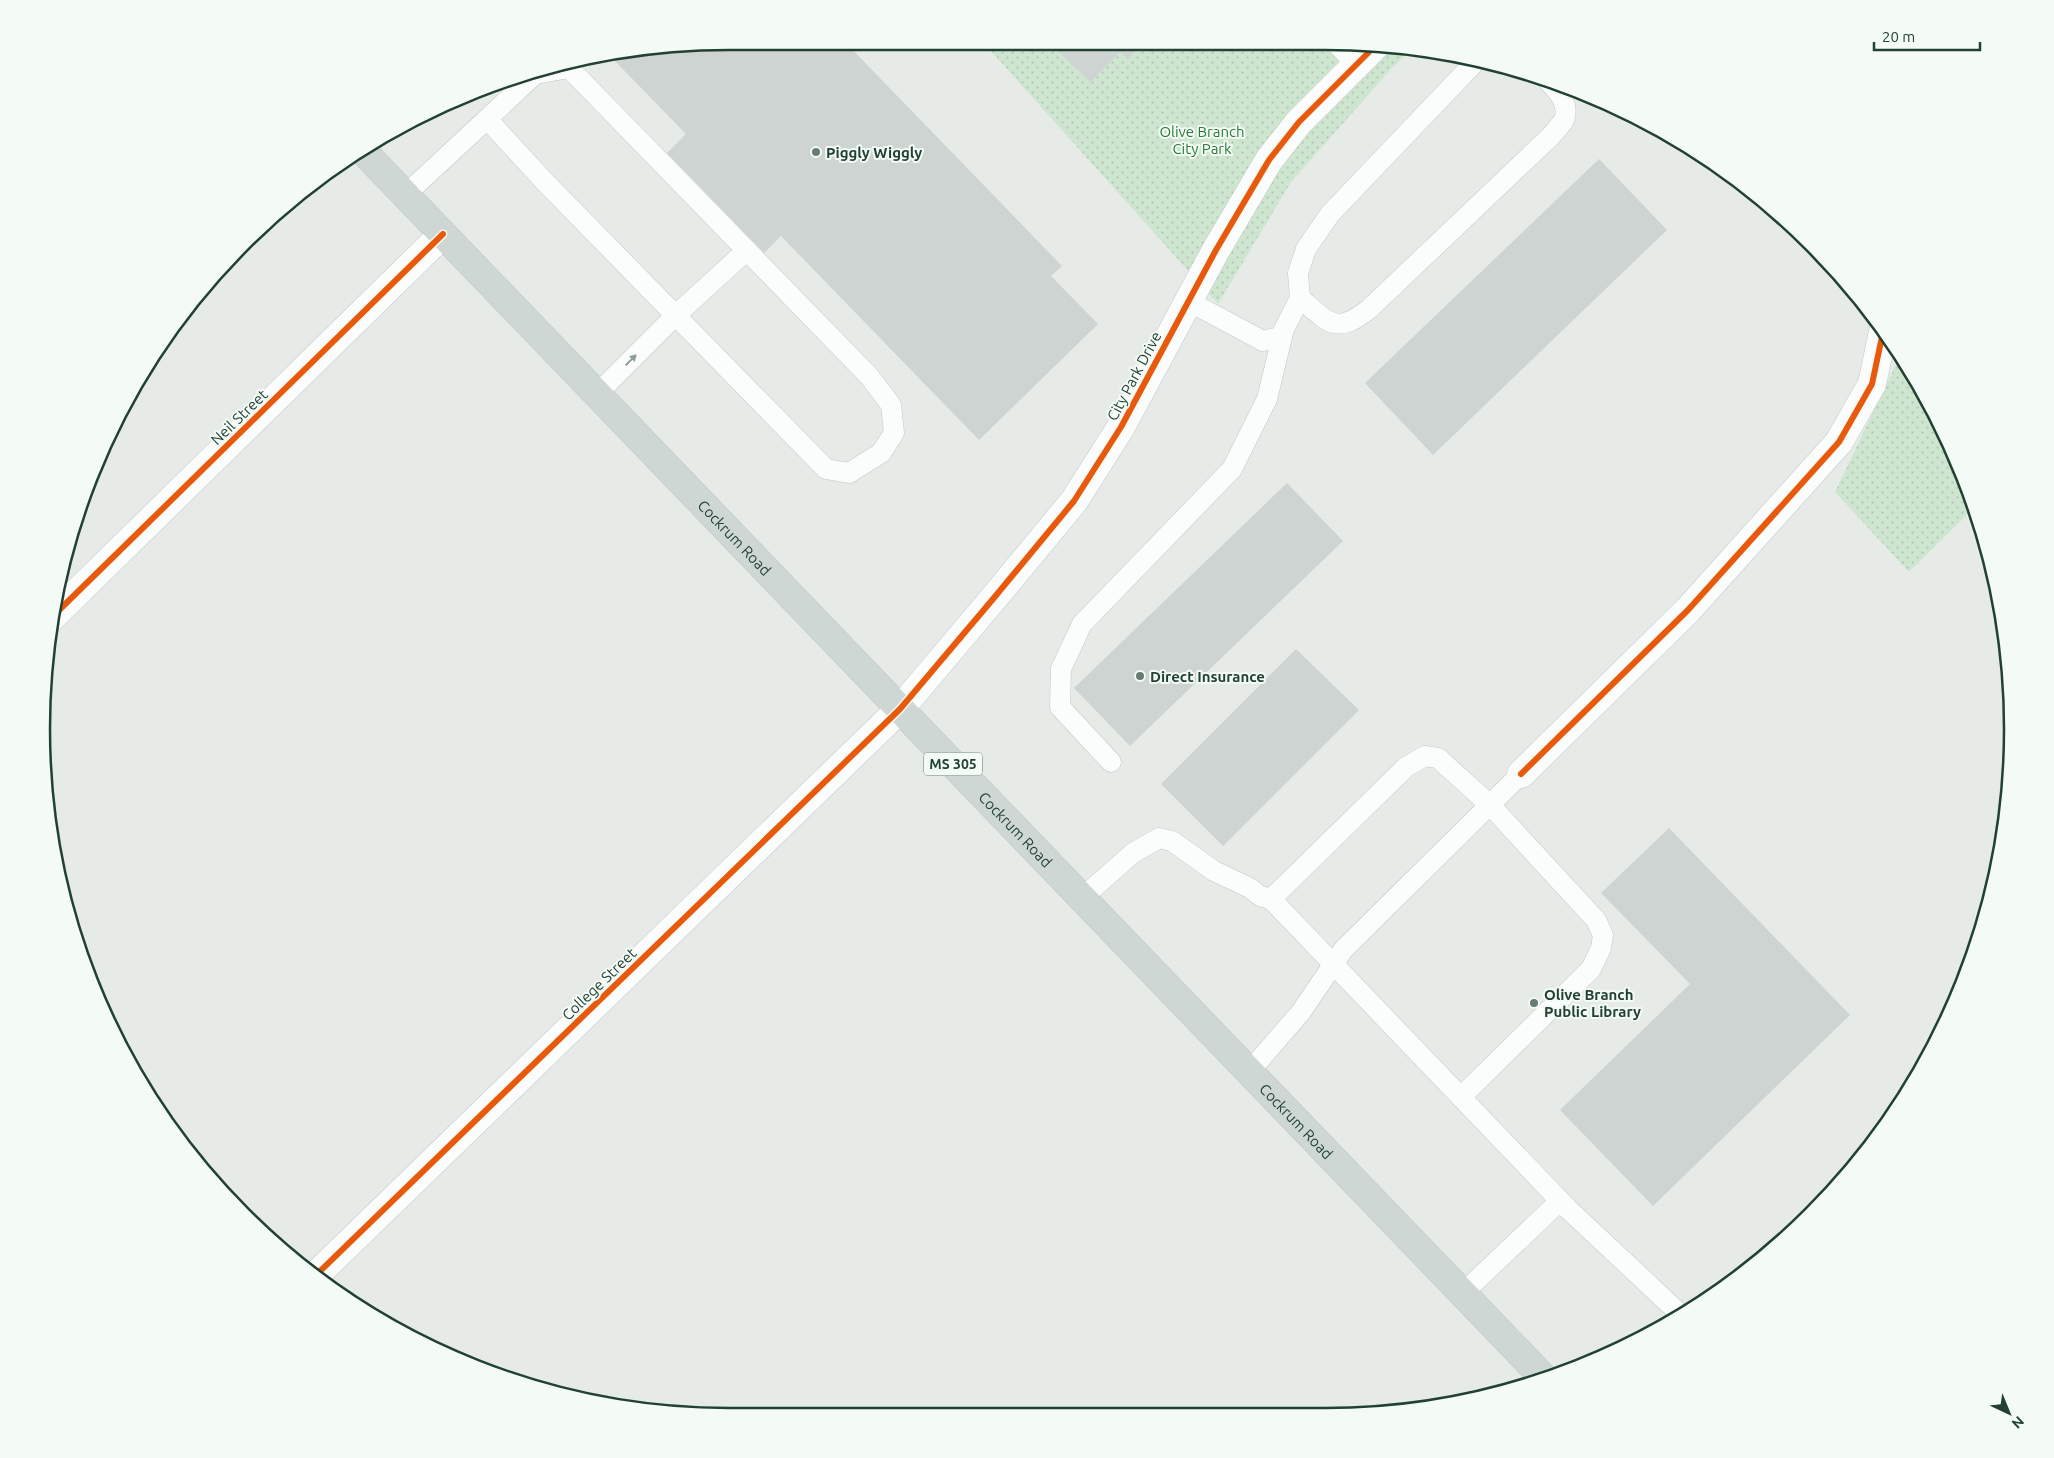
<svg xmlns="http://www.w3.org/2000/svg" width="2054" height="1458" viewBox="0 0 2054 1458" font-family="Ubuntu,sans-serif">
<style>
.park{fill:url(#park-dots)}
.building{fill:#ced4d1}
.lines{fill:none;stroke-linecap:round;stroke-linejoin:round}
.lane-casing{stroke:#c3c8c5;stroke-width:21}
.street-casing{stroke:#c3c8c5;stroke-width:29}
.primary-casing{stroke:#bdc7c2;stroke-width:29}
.lane{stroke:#fbfcfc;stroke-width:20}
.street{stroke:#fbfcfc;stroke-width:28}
.primary{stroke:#ced7d3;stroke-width:28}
.cycleway-casing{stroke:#f4faf6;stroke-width:9}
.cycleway{stroke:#e8590c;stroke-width:6}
.oneway{fill:#8e9e97}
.poi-dot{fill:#667c72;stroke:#f4faf6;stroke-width:2}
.labels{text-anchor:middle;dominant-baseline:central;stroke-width:4;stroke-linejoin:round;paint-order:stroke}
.shield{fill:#f4faf6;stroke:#60786d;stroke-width:1}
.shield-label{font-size:14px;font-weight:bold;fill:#214132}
.park-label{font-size:15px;fill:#287c37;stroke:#f4faf6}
.poi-label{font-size:15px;font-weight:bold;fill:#214132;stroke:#f4faf6;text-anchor:start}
.street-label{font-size:15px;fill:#214132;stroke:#f4faf6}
.rim{fill:none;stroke:#214132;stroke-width:2.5}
</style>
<defs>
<pattern id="park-dots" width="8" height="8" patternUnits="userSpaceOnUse" patternTransform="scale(1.25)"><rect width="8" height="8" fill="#cee6d0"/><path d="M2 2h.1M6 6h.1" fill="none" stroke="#b1c6b3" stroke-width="1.8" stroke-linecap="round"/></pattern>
</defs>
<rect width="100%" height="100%" fill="#e6ebe8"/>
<g class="park">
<path d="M 982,41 L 1325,41 L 1411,50 L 1392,68 L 1291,182 L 1218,304 Z"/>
<path d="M 1900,356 L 1921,385 L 1976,506 L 1909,572 L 1835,492 Z"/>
</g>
<g class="building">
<path d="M 729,41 L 844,41 L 1062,266 L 1051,276 L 1098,324 L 979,440 L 781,236 L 764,253 L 667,153 L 686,134 L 611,57 Z"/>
<path d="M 1054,41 L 1145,41 L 1128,59 L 1120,52 L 1090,82 L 1051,44 Z"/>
<path d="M 1599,159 L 1667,230 L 1433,455 L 1365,383 Z"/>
<path d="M 1287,483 L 1343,541 L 1130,746 L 1074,688 Z"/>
<path d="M 1296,649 L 1359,710 L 1223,846 L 1161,784 Z"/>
<path d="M 1669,828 L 1850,1015 L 1653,1206 L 1560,1110 L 1690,984 L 1601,893 Z"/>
</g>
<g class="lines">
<g class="lane-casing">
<g id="lane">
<path d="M 1335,42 L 1357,65"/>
<path d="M 569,68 L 869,376 L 891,405 L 894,433 L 881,453 L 849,473 L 826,469 L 544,181 L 487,119 L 535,74 Z"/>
<path d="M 405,195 L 487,119"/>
<path d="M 1300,298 C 1328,322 1335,336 1369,309 L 1551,136 C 1555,131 1561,125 1564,120 C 1570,104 1558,91 1548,81"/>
<path d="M 1188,301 L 1263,341 L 1280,337 L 1300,298 L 1298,273 L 1306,249 L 1330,214 L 1477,60"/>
<path d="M 597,394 L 676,315 L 747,250"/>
<path d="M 1111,762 L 1060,707 L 1061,669 L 1082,624 L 1232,469 L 1267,399 L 1283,333"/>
<path d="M 1082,898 L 1133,853 L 1159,838 L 1172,841 L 1214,871 L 1250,888 L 1260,896 L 1271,899 L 1406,767 L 1425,756 L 1438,758 L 1490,805 L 1596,920 L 1603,935 L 1601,948 L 1591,969 L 1461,1097"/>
<path d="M 1271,899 L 1568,1209 L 1679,1313"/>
<path d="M 1249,1072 L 1301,1012 L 1343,950 L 1521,774"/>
<path d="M 1463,1293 L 1560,1201"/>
</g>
</g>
<g class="street-casing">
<g id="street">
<path d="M 52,617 L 443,234"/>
<path d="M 1521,774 L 1688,610 L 1839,442 L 1872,384 L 1883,332"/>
<path d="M 314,1277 L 900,709 L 993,599 L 1074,501 L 1121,427 L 1216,250 L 1269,160 L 1299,122 L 1375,46"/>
</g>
</g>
<g class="primary-casing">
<g id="primary">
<path id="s1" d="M 361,149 L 1544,1378"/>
</g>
</g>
<use href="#lane" class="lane"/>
<use href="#street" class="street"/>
<use href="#primary" class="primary"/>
<g class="cycleway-casing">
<g id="cycleway">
<path d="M 52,617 L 443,234"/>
<path d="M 1521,774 L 1688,610 L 1839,442 L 1872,384 L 1883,332"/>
<path d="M 314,1277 L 900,709 L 993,599 L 1074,501 L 1121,427 L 1216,250 L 1269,160 L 1299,122 L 1375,46"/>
</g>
</g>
<use href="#cycleway" class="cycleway"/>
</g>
<defs><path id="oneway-solid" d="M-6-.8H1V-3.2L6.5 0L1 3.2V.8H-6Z" transform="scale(1.25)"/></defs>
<use class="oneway" href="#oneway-solid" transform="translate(631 360) rotate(-45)"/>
<g class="poi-dot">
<circle cx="816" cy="152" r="5"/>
<circle cx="1140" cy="676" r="5"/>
<circle cx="1534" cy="1003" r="5"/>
</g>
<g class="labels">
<rect class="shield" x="924" y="752.5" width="58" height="23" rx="4"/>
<g class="shield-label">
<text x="953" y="764">MS 305</text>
</g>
<g class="park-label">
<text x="1202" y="131">Olive Branch<tspan x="1202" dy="17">City Park</tspan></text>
</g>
<g class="poi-label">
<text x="826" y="152">Piggly Wiggly</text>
<text x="1150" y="676">Direct Insurance</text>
<text x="1544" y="994">Olive Branch<tspan x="1544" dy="17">Public Library</tspan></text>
</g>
<g class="street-label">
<text transform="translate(1134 376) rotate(-62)">City Park Drive</text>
<text transform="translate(239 417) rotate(-44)">Neil Street</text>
<text stroke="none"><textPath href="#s1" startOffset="539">Cockrum Road</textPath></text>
<text stroke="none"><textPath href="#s1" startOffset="944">Cockrum Road</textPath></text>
<text transform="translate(599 984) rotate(-44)">College Street</text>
<text stroke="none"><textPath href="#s1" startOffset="1349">Cockrum Road</textPath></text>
</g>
</g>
<path d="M0 0H2054V1458H0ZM729 50H1325A679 679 0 0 1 2004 729V729A679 679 0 0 1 1325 1408H729A679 679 0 0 1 50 729V729A679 679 0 0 1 729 50Z" fill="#f4faf6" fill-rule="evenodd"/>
<path class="rim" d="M729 50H1325A679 679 0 0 1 2004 729V729A679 679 0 0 1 1325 1408H729A679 679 0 0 1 50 729V729A679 679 0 0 1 729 50Z"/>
<g transform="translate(2009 1413) rotate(136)" stroke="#f4faf6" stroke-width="4" paint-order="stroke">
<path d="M0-4L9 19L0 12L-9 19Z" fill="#214132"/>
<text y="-8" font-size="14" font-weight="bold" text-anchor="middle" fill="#214132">N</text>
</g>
<path d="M1874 42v8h106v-8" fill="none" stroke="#214132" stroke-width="2.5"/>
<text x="1882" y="42" font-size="15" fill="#214132" stroke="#f4faf6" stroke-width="4" paint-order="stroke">20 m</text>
</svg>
